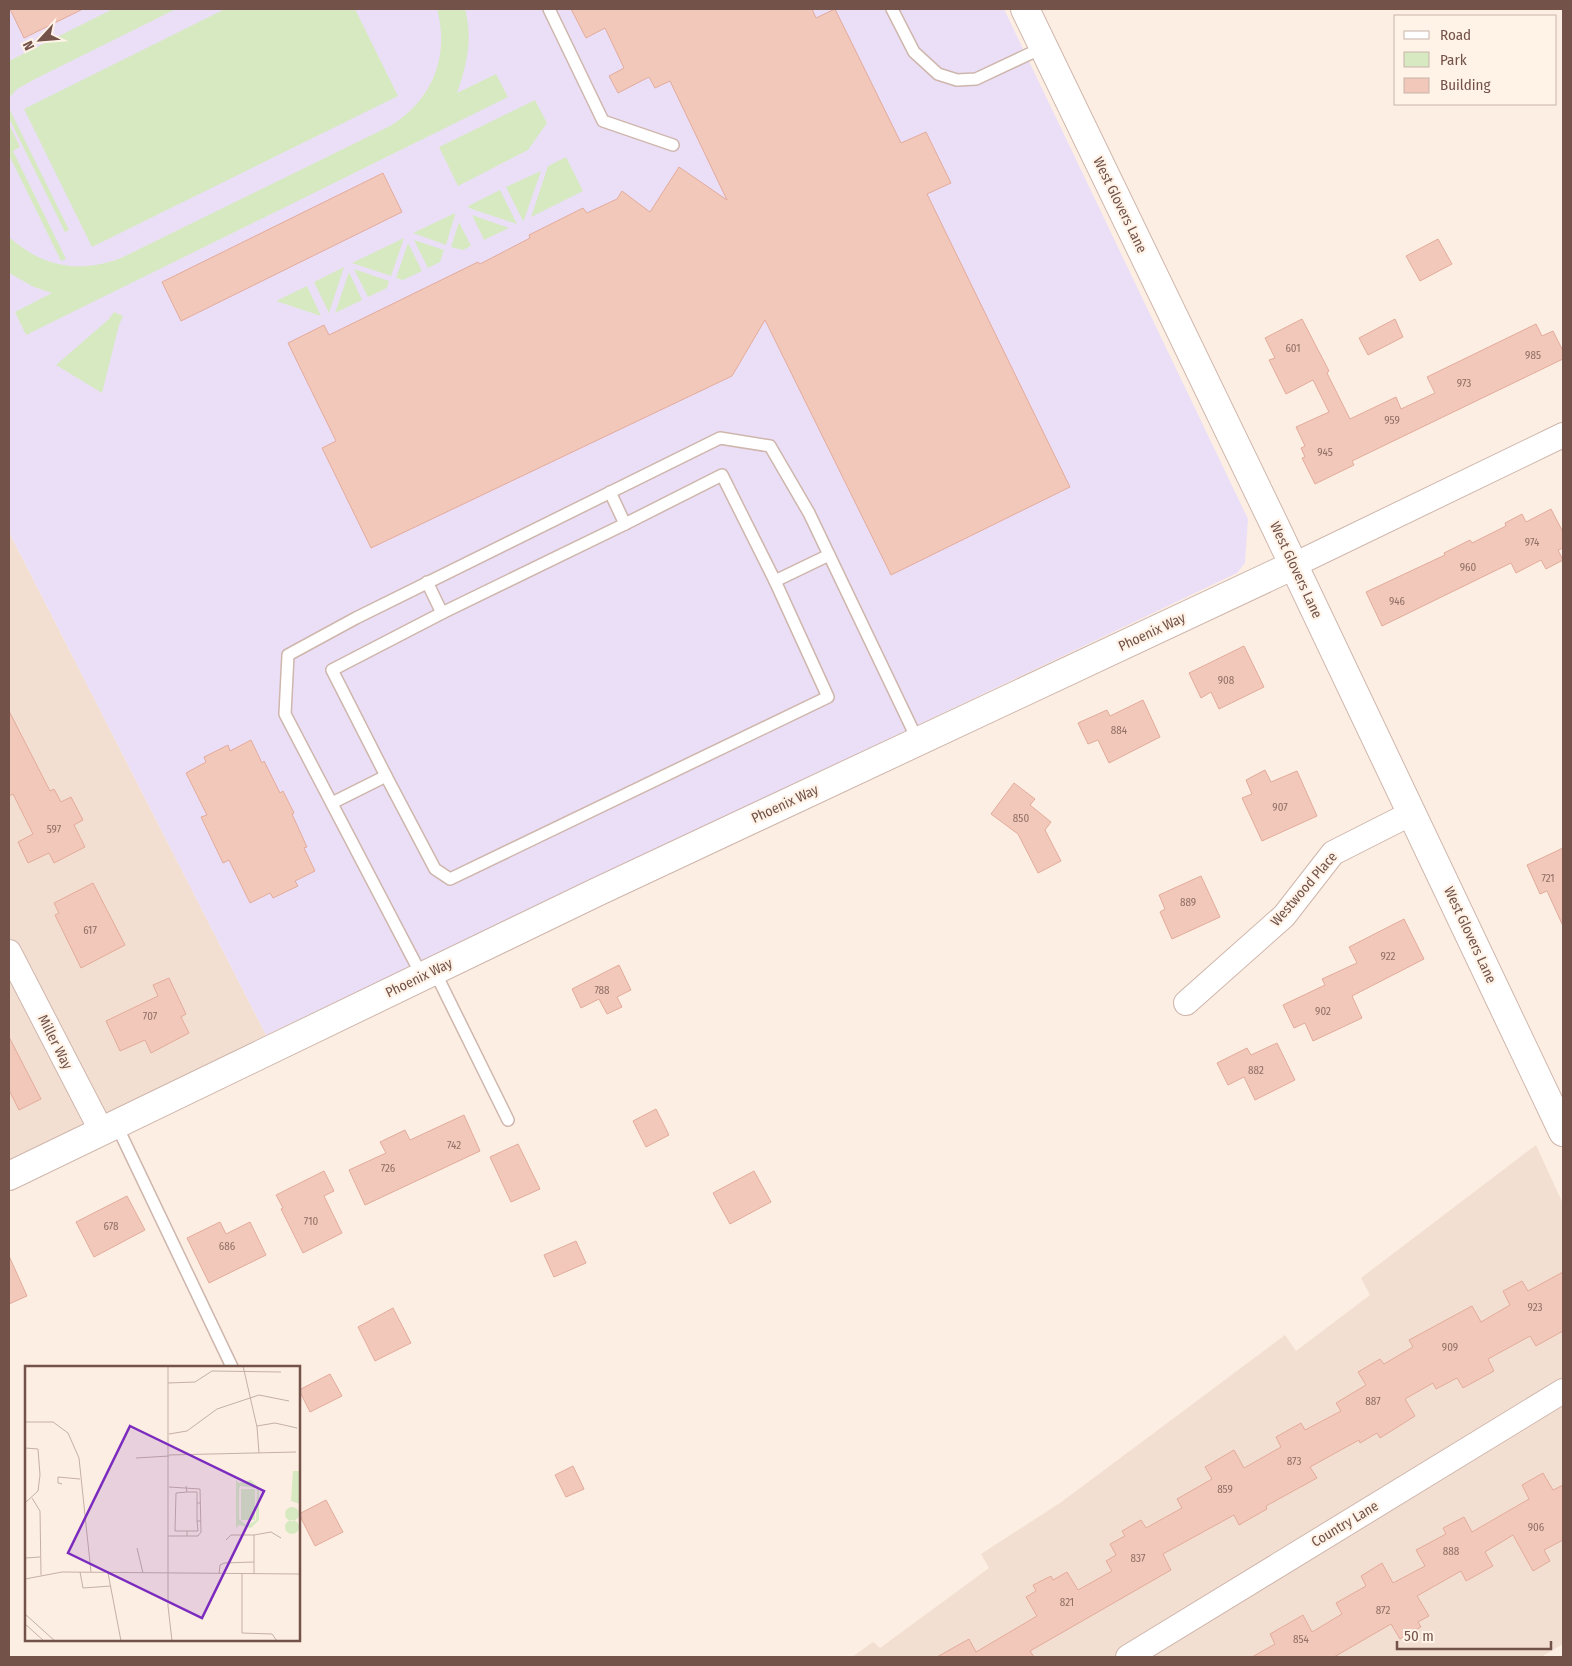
<svg xmlns="http://www.w3.org/2000/svg" width="1572" height="1666" viewBox="0 0 1572 1666" font-family="'Fira Sans Condensed',sans-serif">
<style>
.residential{fill:#f3dfd1}
.education{fill:#ebdff8}
.green{fill:#d7e9c1}
.building{fill:#f1c8ba;stroke:#e3ab9b}
.lines{fill:none;stroke-linecap:round;stroke-linejoin:round}
.service-casing{stroke:#cfb6ac;stroke-width:14}
.minor-casing{stroke:#cfb6ac;stroke-width:26}
.tertiary-casing{stroke:#cfb6ac;stroke-width:30}
.service{stroke:#fff;stroke-width:11}
.minor{stroke:#fff;stroke-width:24}
.tertiary{stroke:#fff;stroke-width:28}
.labels{text-anchor:middle;dominant-baseline:central;stroke-width:4.5;stroke-linejoin:round;paint-order:stroke}
.number-label{font-size:11px;fill:#927065}
.street-label{font-size:14px;fill:#735249;stroke:#fff3e8}
.inset-road{fill:none;stroke:#c5b0a5;stroke-width:1}
.view{fill:#7b2cbf;fill-opacity:0.15;stroke:#7b2cbf;stroke-width:2.5}
.inset-edge{fill:none;stroke:#735249;stroke-width:2.5}
</style>
<rect width="100%" height="100%" fill="#fceee2"/>
<g class="residential">
<path d="M 9,532 L 266,1035 L 9,1162 Z"/>
<path d="M 1536,1145 L 1563,1204 L 1563,1644 L 1541,1657 L 852,1657 L 873,1642 L 880,1648 L 989,1568 L 981,1554 L 1060,1503 L 1285,1335 L 1296,1351 L 1370,1295 L 1361,1278 Z"/>
</g>
<path class="education" d="M 9,9 L 1004,9 L 1248,519 L 1245,563 L 1237,573 L 266,1035 L 9,532 Z"/>
<g class="green">
<path d="M 113,9 L 176,9 L 37,78 L 17,89 L 9,98 L 9,61 Z"/>
<path d="M 225,9 L 355,9 L 398,96 L 92,247 L 24,109 Z"/>
<path d="M 437,9 L 465,9 C 473,38 467,65 457,93 L 496,74 L 508,97 L 26,335 L 15,312 L 52,293 L 34,287 L 9,273 L 9,237 C 43,267 78,274 121,258 L 390,126 C 432,100 450,57 437,9 Z"/>
<path d="M 535,100 L 547,123 L 528,150 L 458,186 L 439,147 Z"/>
<path d="M 10,110 L 69,230 L 65,232 L 9,118 Z"/>
<path d="M 10,126 L 20,147 L 13,151 L 66,259 L 61,261 L 9,155 L 9,127 Z"/>
<path d="M 566,157 L 583,191 L 531,217 L 548,166 Z"/>
<path d="M 541,171 L 524,220 L 523,221 L 506,187 Z"/>
<path d="M 500,190 L 517,224 L 469,208 L 468,206 Z"/>
<path d="M 455,213 L 455,215 L 446,245 L 413,233 Z"/>
<path d="M 472,215 L 509,228 L 484,240 Z"/>
<path d="M 459,222 L 471,246 L 463,250 L 451,247 Z"/>
<path d="M 404,238 L 391,276 L 352,263 Z"/>
<path d="M 414,240 L 444,250 L 440,262 L 428,268 Z"/>
<path d="M 408,243 L 422,271 L 403,280 L 396,278 Z"/>
<path d="M 344,267 L 329,313 L 314,282 Z"/>
<path d="M 354,269 L 389,281 L 387,288 L 368,297 Z"/>
<path d="M 349,272 L 362,300 L 335,313 Z"/>
<path d="M 307,286 L 321,316 L 276,301 Z"/>
<path d="M 114,312 L 123,316 L 119,325 L 102,393 L 56,365 L 109,319 Z"/>
</g>
<g class="building">
<path d="M 10,9 L 83,9 L 24,38 Z"/>
<path d="M 571,9 L 812,9 L 816,18 L 835,9 L 901,143 L 926,132 L 951,183 L 927,194 L 1070,487 L 891,575 L 765,320 L 732,376 L 371,548 L 322,448 L 336,441 L 288,343 L 324,325 L 329,335 L 478,262 L 480,264 L 530,238 L 529,235 L 583,208 L 587,213 L 617,199 L 622,191 L 650,212 L 679,167 L 727,200 L 670,81 L 655,88 L 649,77 L 618,93 L 609,76 L 624,68 L 605,28 L 586,38 Z"/>
<path d="M 383,173 L 402,212 L 181,321 L 162,282 Z"/>
<path d="M 1438,239 L 1452,264 L 1420,281 L 1406,256 Z"/>
<path d="M 1302,319 L 1329,371 L 1327,373 L 1350,419 L 1396,397 L 1401,409 L 1435,393 L 1427,377 L 1536,324 L 1542,336 L 1553,331 L 1563,351 L 1563,359 L 1352,461 L 1354,465 L 1315,484 L 1302,458 L 1305,457 L 1301,448 L 1305,446 L 1296,427 L 1329,412 L 1313,380 L 1286,394 L 1269,360 L 1275,358 L 1265,338 Z"/>
<path d="M 1395,319 L 1403,337 L 1368,355 L 1359,338 Z"/>
<path d="M 1551,509 L 1563,532 L 1563,548 L 1558,550 L 1563,560 L 1546,569 L 1541,560 L 1516,573 L 1511,563 L 1382,626 L 1366,592 L 1445,555 L 1444,553 L 1470,540 L 1472,543 L 1506,526 L 1505,523 L 1522,514 L 1526,522 Z"/>
<path d="M 1244,646 L 1264,687 L 1219,709 L 1211,692 L 1201,698 L 1189,673 Z"/>
<path d="M 1143,700 L 1160,737 L 1109,763 L 1098,740 L 1088,744 L 1078,723 L 1107,710 L 1110,716 Z"/>
<path d="M 9,711 L 50,791 L 54,789 L 61,802 L 71,797 L 83,820 L 74,825 L 85,847 L 54,863 L 49,853 L 28,863 L 18,842 L 33,834 L 13,794 L 9,796 Z"/>
<path d="M 251,740 L 262,763 L 264,761 L 280,793 L 283,791 L 294,813 L 292,814 L 307,847 L 304,848 L 315,871 L 295,881 L 298,886 L 273,898 L 270,893 L 250,903 L 229,860 L 223,863 L 201,817 L 207,815 L 186,773 L 206,762 L 204,757 L 228,745 L 230,751 Z"/>
<path d="M 1265,770 L 1271,782 L 1297,771 L 1317,816 L 1262,841 L 1242,798 L 1252,794 L 1246,780 Z"/>
<path d="M 1014,783 L 1035,799 L 1030,805 L 1051,822 L 1045,830 L 1061,861 L 1038,873 L 1018,834 L 991,814 Z"/>
<path d="M 1563,848 L 1563,926 L 1547,891 L 1540,894 L 1527,865 Z"/>
<path d="M 1201,876 L 1220,917 L 1172,939 L 1160,912 L 1165,909 L 1159,895 Z"/>
<path d="M 93,883 L 125,945 L 81,968 L 55,915 L 59,913 L 54,903 Z"/>
<path d="M 1404,919 L 1424,959 L 1352,996 L 1362,1018 L 1313,1041 L 1305,1023 L 1294,1028 L 1283,1005 L 1325,985 L 1322,979 L 1357,963 L 1349,947 Z"/>
<path d="M 619,965 L 631,990 L 617,997 L 622,1007 L 607,1014 L 599,999 L 581,1008 L 572,989 Z"/>
<path d="M 169,978 L 186,1014 L 181,1017 L 189,1033 L 151,1053 L 145,1040 L 120,1051 L 106,1021 L 158,996 L 153,985 Z"/>
<path d="M 9,1037 L 41,1099 L 19,1110 L 9,1090 Z"/>
<path d="M 1277,1043 L 1295,1080 L 1255,1100 L 1244,1077 L 1228,1085 L 1217,1063 L 1247,1048 L 1251,1055 Z"/>
<path d="M 656,1109 L 669,1135 L 646,1147 L 633,1121 Z"/>
<path d="M 464,1115 L 480,1151 L 365,1205 L 349,1170 L 386,1153 L 380,1142 L 405,1130 L 410,1140 Z"/>
<path d="M 518,1144 L 540,1189 L 511,1202 L 490,1157 Z"/>
<path d="M 324,1171 L 334,1191 L 324,1196 L 342,1233 L 303,1253 L 281,1209 L 283,1208 L 276,1195 Z"/>
<path d="M 754,1171 L 771,1202 L 730,1224 L 713,1193 Z"/>
<path d="M 127,1196 L 145,1230 L 94,1257 L 76,1222 Z"/>
<path d="M 220,1222 L 226,1234 L 250,1222 L 266,1255 L 209,1283 L 187,1238 Z"/>
<path d="M 576,1241 L 586,1263 L 554,1277 L 544,1255 Z"/>
<path d="M 9,1256 L 27,1296 L 9,1304 Z"/>
<path d="M 1563,1272 L 1563,1331 L 1536,1346 L 1530,1336 L 1488,1359 L 1494,1371 L 1463,1388 L 1457,1378 L 1436,1389 L 1433,1383 L 1405,1399 L 1415,1416 L 1380,1438 L 1377,1433 L 1360,1443 L 1359,1440 L 1310,1467 L 1317,1478 L 1266,1506 L 1267,1509 L 1239,1525 L 1234,1515 L 1163,1554 L 1171,1570 L 1030,1651 L 1034,1657 L 937,1657 L 969,1639 L 976,1652 L 1037,1616 L 1026,1597 L 1036,1591 L 1033,1585 L 1051,1576 L 1053,1580 L 1067,1572 L 1078,1590 L 1112,1571 L 1106,1561 L 1116,1555 L 1110,1544 L 1125,1536 L 1122,1531 L 1141,1520 L 1146,1528 L 1182,1508 L 1177,1499 L 1212,1479 L 1205,1467 L 1234,1450 L 1244,1468 L 1281,1447 L 1276,1437 L 1301,1423 L 1305,1430 L 1341,1411 L 1336,1403 L 1366,1385 L 1358,1372 L 1380,1359 L 1384,1364 L 1413,1347 L 1409,1340 L 1472,1306 L 1481,1322 L 1510,1305 L 1503,1291 L 1522,1281 L 1528,1291 Z"/>
<path d="M 393,1308 L 411,1343 L 375,1361 L 358,1327 Z"/>
<path d="M 330,1374 L 342,1396 L 310,1412 L 299,1390 Z"/>
<path d="M 573,1466 L 584,1489 L 566,1497 L 555,1475 Z"/>
<path d="M 1543,1473 L 1553,1490 L 1563,1485 L 1563,1540 L 1544,1550 L 1550,1561 L 1533,1571 L 1513,1535 L 1485,1552 L 1493,1566 L 1466,1581 L 1461,1571 L 1417,1596 L 1429,1616 L 1418,1622 L 1421,1627 L 1400,1639 L 1391,1624 L 1334,1657 L 1252,1657 L 1275,1644 L 1270,1634 L 1303,1615 L 1312,1632 L 1342,1614 L 1336,1603 L 1366,1586 L 1361,1576 L 1382,1563 L 1393,1583 L 1425,1566 L 1416,1550 L 1446,1534 L 1443,1528 L 1464,1517 L 1472,1532 L 1529,1499 L 1522,1485 Z"/>
<path d="M 326,1500 L 343,1532 L 315,1546 L 299,1514 Z"/>
</g>
<g class="lines">
<g class="service-casing">
<g id="service">
<path d="M 549,9 L 603,121 L 673,145"/>
<path d="M 892,9 L 914,52 L 938,74 L 957,80 L 976,79 L 1044,47"/>
<path d="M 625,524 L 722,475 L 775,581"/>
<path d="M 427,582 L 442,613 L 625,524 L 610,492"/>
<path d="M 386,776 L 332,670 L 442,613"/>
<path d="M 332,803 L 386,776 L 435,869 L 450,879 L 828,697 L 775,581 L 829,555"/>
<path d="M 434,970 L 508,1120"/>
<path d="M 422,976 L 285,714 L 288,655 L 356,618 L 720,438 L 770,446 L 809,513 L 918,741"/>
<path d="M 116,1124 L 232,1367"/>
</g>
</g>
<g class="minor-casing">
<g id="minor">
<path d="M 1294,565 L 1563,435"/>
<path d="M 9,952 L 102,1132"/>
<path d="M 1186,1003 L 1284,916 L 1333,853 L 1412,813"/>
<path d="M 1128,1657 L 1563,1391"/>
</g>
</g>
<g class="tertiary-casing">
<g id="tertiary">
<path d="M 1025,9 L 1276,528 L 1563,1132"/>
<path d="M 9,1176 L 597,892 L 1294,565"/>
</g>
</g>
<use href="#service" class="service"/>
<use href="#minor" class="minor"/>
<use href="#tertiary" class="tertiary"/>
</g>
<g class="labels">
<g class="number-label">
<text x="1293" y="348">601</text>
<text x="1533" y="355">985</text>
<text x="1464" y="383">973</text>
<text x="1392" y="420">959</text>
<text x="1325" y="452">945</text>
<text x="1532" y="542">974</text>
<text x="1468" y="567">960</text>
<text x="1397" y="601">946</text>
<text x="1226" y="680">908</text>
<text x="1119" y="730">884</text>
<text x="1280" y="807">907</text>
<text x="1021" y="818">850</text>
<text x="54" y="829">597</text>
<text x="1548" y="878">721</text>
<text x="1188" y="902">889</text>
<text x="90" y="930">617</text>
<text x="1388" y="956">922</text>
<text x="602" y="990">788</text>
<text x="1323" y="1011">902</text>
<text x="150" y="1016">707</text>
<text x="1256" y="1070">882</text>
<text x="454" y="1145">742</text>
<text x="388" y="1168">726</text>
<text x="311" y="1221">710</text>
<text x="111" y="1226">678</text>
<text x="227" y="1246">686</text>
<text x="1535" y="1307">923</text>
<text x="1450" y="1347">909</text>
<text x="1373" y="1401">887</text>
<text x="1294" y="1461">873</text>
<text x="1225" y="1489">859</text>
<text x="1536" y="1527">906</text>
<text x="1451" y="1551">888</text>
<text x="1138" y="1558">837</text>
<text x="1067" y="1602">821</text>
<text x="1383" y="1610">872</text>
<text x="1301" y="1639">854</text>
</g>
<g class="street-label">
<text transform="translate(1120 205) rotate(64)">West Glovers Lane</text>
<text transform="translate(1296 570) rotate(65)">West Glovers Lane</text>
<text transform="translate(1152 632) rotate(-25)">Phoenix Way</text>
<text transform="translate(785 804) rotate(-25)">Phoenix Way</text>
<text transform="translate(1304 889) rotate(-49)">Westwood Place</text>
<text transform="translate(1470 935) rotate(65)">West Glovers Lane</text>
<text transform="translate(419 978) rotate(-26)">Phoenix Way</text>
<text transform="translate(55 1042) rotate(63)">Miller Way</text>
<text transform="translate(1345 1524) rotate(-31)">Country Lane</text>
</g>
</g>
<g transform="translate(25 1366)">
<rect width="275" height="275" fill="#fceee2"/>
<path d="M 268,105 L 275,105 L 275,138 L 266,135 ZM 211,114 L 214,117 L 226,114 L 234,122 L 234,154 L 226,162 L 214,159 L 211,162 ZM 229,119 L 231,122 L 232,125 L 231,154 L 222,160 L 214,153 L 214,124 L 215,120 L 230,122 ZM 216,123 L 230,123 L 230,154 L 216,154 ZM260 148a7 7 0 1 1 14 0a7 7 0 1 1-14 0ZM260 161a7 7 0 1 1 14 0a7 7 0 1 1-14 0Z" fill="#d7e9c1" fill-rule="evenodd"/>
<path class="inset-road" d="M 143,0 L 143,240 L 147,275M 218,0 L 232,61 L 234,87M 143,17 L 170,16 L 187,5 L 256,6M 0,56 L 28,56 L 43,67 L 54,92 L 66,206M 232,60 L 250,57 L 272,62M 144,68 L 162,65 L 192,43 L 234,29 L 264,35M 0,82 L 13,83 L 15,109 L 13,125 L 0,137M 144,89 L 271,86M 111,92 L 144,90M 37,118 L 33,117 L 33,111 L 55,113M 161,120 L 162,126 L 151,127 L 150,165 L 162,165 L 162,170M 162,126 L 172,126 L 172,137M 7,132 L 15,145 L 16,209M 176,137 L 172,137 L 172,155 L 176,155M 162,165 L 173,165 L 172,155M 143,170 L 173,170 L 176,166 L 175,123 L 144,121M 201,174 L 206,169 L 229,169M 112,182 L 118,207M 0,192 L 15,191M 229,196 L 229,169 L 246,166 L 256,172M 55,206 L 58,222 L 86,220M 83,207 L 96,275M 194,208 L 195,199 L 199,197 L 229,196 L 229,208M 217,208 L 217,267 L 247,268 L 252,275M 0,213 L 37,206 L 275,208M 0,248 L 30,275M 0,258 L 19,275"/>
<path class="view" d="M 105,60 L 239,125 L 177,252 L 43,187 Z"/>
<rect width="275" height="275" class="inset-edge"/>
</g>
<rect width="1572" height="1666" fill="none" stroke="#735249" stroke-width="20"/>
<rect x="1394" y="15" width="162" height="90" fill="#fff3e8" stroke="#c7b3a8"/>
<rect x="1404" y="31" width="25" height="8" fill="#ffffff" stroke="#c7b3a8"/>
<text x="1440" y="40" font-size="15" fill="#735249">Road</text>
<rect x="1404" y="52" width="25" height="15" fill="#d7e9c1" stroke="#c7b3a8"/>
<text x="1440" y="65" font-size="15" fill="#735249">Park</text>
<rect x="1404" y="78" width="25" height="15" fill="#f1c8ba" stroke="#c7b3a8"/>
<text x="1440" y="90" font-size="15" fill="#735249">Building</text>
<g transform="translate(40 40) rotate(244)" stroke="#fff3e8" stroke-width="4" paint-order="stroke">
<path d="M0-4L9 19L0 12L-9 19Z" fill="#735249"/>
<text y="-8" font-size="14" font-weight="bold" text-anchor="middle" fill="#735249">N</text>
</g>
<path d="M1397 1641v8h154v-8" fill="none" stroke="#735249" stroke-width="2.5"/>
<text x="1404" y="1641" font-size="15" fill="#735249" stroke="#fff3e8" stroke-width="4" paint-order="stroke">50 m</text>
</svg>
